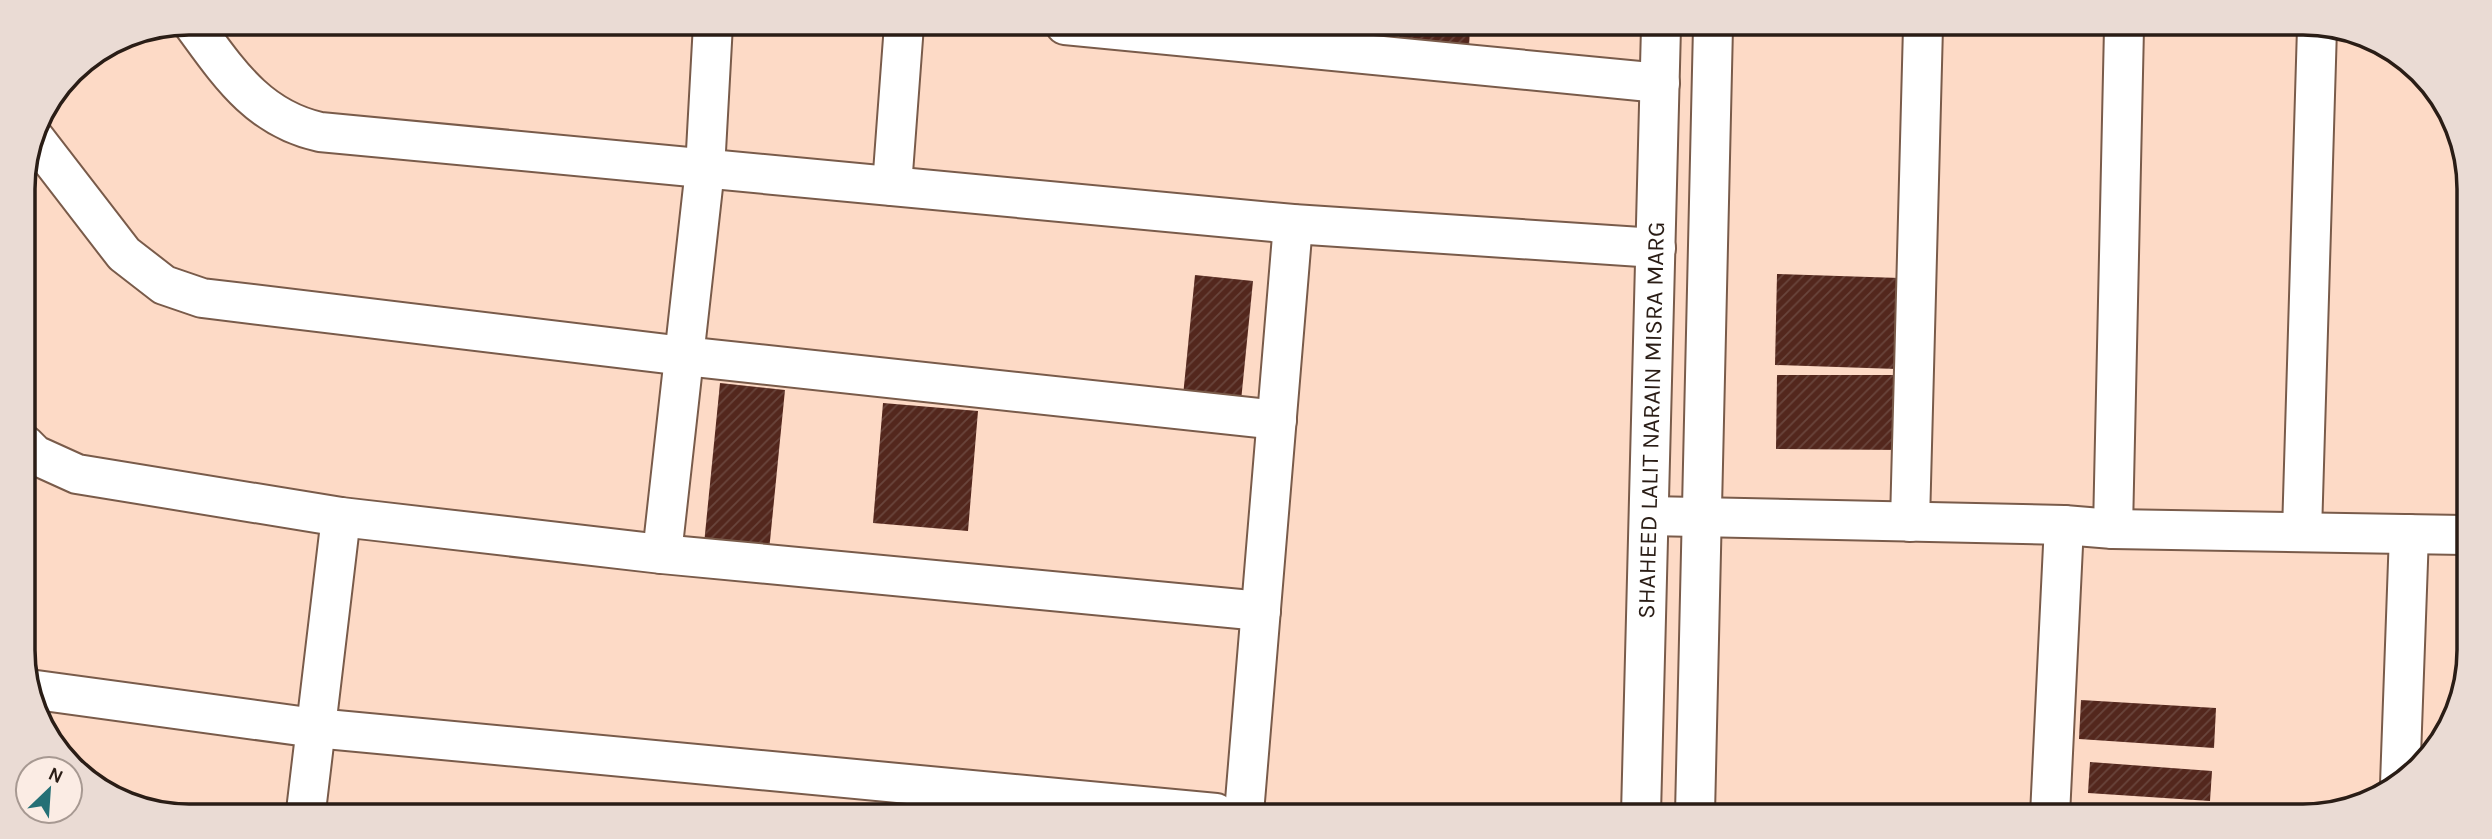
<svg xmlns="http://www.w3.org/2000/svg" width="2492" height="839" viewBox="0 0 2492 839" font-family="Karla,sans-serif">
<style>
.building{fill:url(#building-hatch)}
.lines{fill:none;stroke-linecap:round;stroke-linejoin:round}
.minor-casing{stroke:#795b4a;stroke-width:42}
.tertiary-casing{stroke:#795b4a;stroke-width:42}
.minor{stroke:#fff;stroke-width:38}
.tertiary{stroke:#fff;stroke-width:38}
.labels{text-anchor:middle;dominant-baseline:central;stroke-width:7;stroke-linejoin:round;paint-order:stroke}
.street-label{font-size:24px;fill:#2a1d16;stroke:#fbece4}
.rim{fill:none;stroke:#2a1d16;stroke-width:3.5}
</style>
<defs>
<pattern id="building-hatch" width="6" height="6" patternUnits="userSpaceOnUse" patternTransform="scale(1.75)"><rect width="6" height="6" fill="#53271d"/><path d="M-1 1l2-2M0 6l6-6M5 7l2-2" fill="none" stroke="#69453c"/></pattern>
</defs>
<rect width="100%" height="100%" fill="#fddac6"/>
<g class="building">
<path d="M 1400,26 L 1470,26 L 1469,48 L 1399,43 Z"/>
<path d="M 1777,274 L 1900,278 L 1897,369 L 1775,365 Z"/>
<path d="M 1195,275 L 1253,281 L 1240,411 L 1182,406 Z"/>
<path d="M 1777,375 L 1903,375 L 1902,450 L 1776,449 Z"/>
<path d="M 720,383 L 785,390 L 769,551 L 704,544 Z"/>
<path d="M 883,403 L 978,411 L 968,531 L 873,523 Z"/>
<path d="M 2456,685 L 2464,686 L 2463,694 L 2455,706 Z"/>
<path d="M 2081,700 L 2216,708 L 2214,748 L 2079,739 Z"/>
<path d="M 2090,762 L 2212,771 L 2210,801 L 2088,793 Z"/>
</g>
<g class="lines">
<g class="minor-casing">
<g id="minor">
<path d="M 192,23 C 228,72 257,118 320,132 L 1293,224 L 1656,248"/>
<path d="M 1065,25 L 1660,83"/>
<path d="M 33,136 L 124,254 L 164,285 L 202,298 L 684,356 L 1277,420"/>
<path d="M 892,186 L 904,25"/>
<path d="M 25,445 L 35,455 L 77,474 L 341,517 L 662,554 L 1261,611"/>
<path d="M 1649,516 L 2064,525 L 2113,529 L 2464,535"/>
<path d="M 1910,522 L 1923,27"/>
<path d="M 2113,529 L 2124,28"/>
<path d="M 2302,532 L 2317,28"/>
<path d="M 662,554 L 705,169 L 713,24"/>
<path d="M 29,689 L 315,728 L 1216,813"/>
<path d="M 2400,784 L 2409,534"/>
<path d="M 306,811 L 341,517"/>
<path d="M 1244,813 L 1293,224"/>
<path d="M 2050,815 L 2064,525"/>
</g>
</g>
<g class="tertiary-casing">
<g id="tertiary">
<path id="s1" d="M 1641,814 L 1661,27"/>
<path d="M 1695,814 L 1713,27"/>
</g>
</g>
<use href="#minor" class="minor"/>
<use href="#tertiary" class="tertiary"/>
</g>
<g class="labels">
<g class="street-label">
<text stroke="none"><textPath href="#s1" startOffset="394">SHAHEED LALIT NARAIN MISRA MARG</textPath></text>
</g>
</g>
<path d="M0 0H2492V839H0ZM189 35H2303A154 154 0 0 1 2457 189V650A154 154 0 0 1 2303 804H189A154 154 0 0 1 35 650V189A154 154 0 0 1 189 35Z" fill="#eadbd4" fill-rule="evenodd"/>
<path class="rim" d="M189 35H2303A154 154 0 0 1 2457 189V650A154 154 0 0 1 2303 804H189A154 154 0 0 1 35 650V189A154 154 0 0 1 189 35Z"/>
<g transform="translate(49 790) rotate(25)"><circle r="33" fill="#fbece4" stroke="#a79992" stroke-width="2"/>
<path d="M0-5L12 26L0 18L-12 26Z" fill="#257076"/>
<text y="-10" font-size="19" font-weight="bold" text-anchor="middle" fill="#2a1d16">N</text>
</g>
</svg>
